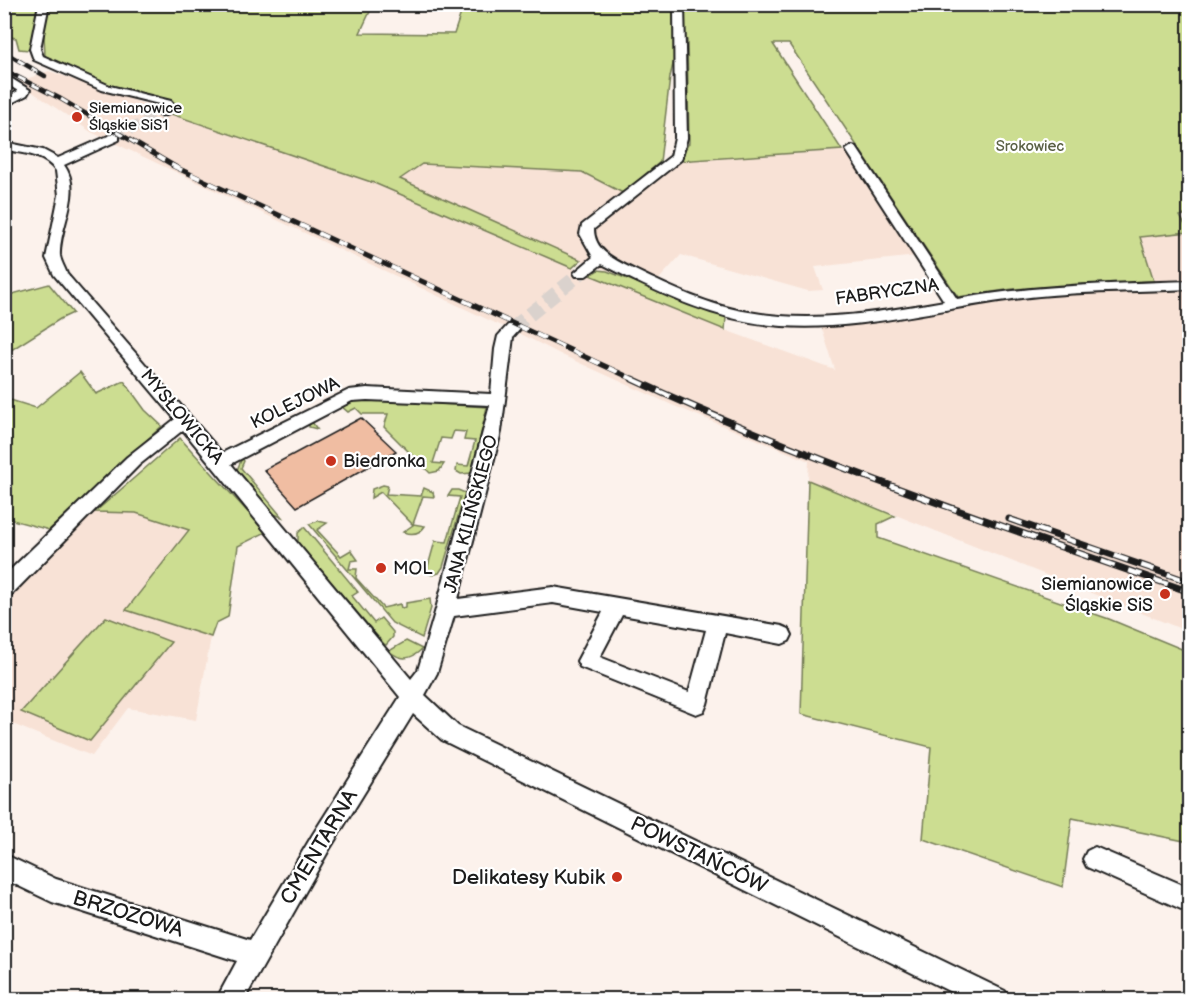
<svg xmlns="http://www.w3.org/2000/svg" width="1194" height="1004" viewBox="0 0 1194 1004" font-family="'Balsamiq Sans',sans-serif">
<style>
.built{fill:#f8e2d6}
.green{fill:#ccdd91;stroke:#747c56;stroke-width:1.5}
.building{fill:#f0bda2;stroke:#1c1c1c;stroke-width:1.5}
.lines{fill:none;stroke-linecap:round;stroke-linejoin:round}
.minor-tunnel-far1{stroke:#dad2cd;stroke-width:11;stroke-dasharray:11 5;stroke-linecap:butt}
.minor-tunnel{stroke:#dad2cd;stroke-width:14;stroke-dasharray:14 7;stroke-linecap:butt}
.minor-casing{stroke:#1c1c1c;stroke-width:4}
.minor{fill:#fff;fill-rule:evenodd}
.rail-far2-casing{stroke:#1c1c1c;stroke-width:4.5}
.rail-far1-casing{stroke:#1c1c1c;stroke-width:5}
.rail-casing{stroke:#1c1c1c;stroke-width:7}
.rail-far2{stroke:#fff;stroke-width:3;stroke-dasharray:8;stroke-linecap:butt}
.rail-far1{stroke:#fff;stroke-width:4;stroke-dasharray:10;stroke-linecap:butt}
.rail{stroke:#fff;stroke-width:4.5;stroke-dasharray:14;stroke-linecap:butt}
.poi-dot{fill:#c8321e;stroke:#fff;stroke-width:2}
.labels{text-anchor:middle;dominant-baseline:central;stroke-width:4.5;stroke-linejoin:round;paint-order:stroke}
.far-poi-label{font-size:15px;fill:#1c1c1c;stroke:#fff;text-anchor:start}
.far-park-label{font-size:15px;fill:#5a6045;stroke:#fff}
.street-label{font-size:18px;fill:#1c1c1c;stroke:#fff}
.poi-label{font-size:18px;fill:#1c1c1c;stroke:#fff;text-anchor:start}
.near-street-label{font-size:21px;fill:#1c1c1c;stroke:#fff}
.near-poi-label{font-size:21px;fill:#1c1c1c;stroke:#fff;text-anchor:end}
</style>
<rect width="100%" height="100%" fill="#fcf2ec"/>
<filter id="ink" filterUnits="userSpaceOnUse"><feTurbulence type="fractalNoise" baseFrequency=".0167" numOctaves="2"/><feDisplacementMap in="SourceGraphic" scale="12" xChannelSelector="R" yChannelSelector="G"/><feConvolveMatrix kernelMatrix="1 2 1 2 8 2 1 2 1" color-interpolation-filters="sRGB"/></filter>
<g filter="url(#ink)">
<g class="built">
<path d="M 49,71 L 374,183 L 572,268 L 725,330 L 835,370 L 818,316 L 973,304 L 1046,295 L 1189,289 L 1189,632 L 808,480 L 809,461 L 672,405 L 562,355 L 521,334 L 493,322 L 91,132 L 18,82 Z"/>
<path d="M 852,150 L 917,256 L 815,267 L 823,290 L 808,291 L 681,255 L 651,288 L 566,254 L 400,179 L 422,164 L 582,172 L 623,193 L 660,162 Z"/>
<path d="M 1189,232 L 1189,279 L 1154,281 L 1140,237 Z"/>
<path d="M 95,512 L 136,513 L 189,530 L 127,610 L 211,637 L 196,720 L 128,708 L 92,756 L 5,721 L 4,603 Z"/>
</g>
<g class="green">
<path d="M 464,4 L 1168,5 L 1189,12 L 1190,214 L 1180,216 L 1189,232 L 1140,237 L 1154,281 L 1013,289 L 958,297 L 789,44 L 773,44 L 842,150 L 678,161 L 689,143 L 687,40 L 679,39 L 670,77 L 660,162 L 623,193 L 582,172 L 422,164 L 400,179 L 581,260 L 572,268 L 374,183 L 168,113 L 174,106 L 169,100 L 105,84 L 45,56 L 44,35 L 33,34 L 29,50 L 19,49 L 16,38 L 5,36 L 4,5 L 373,5 L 360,33 L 454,34 Z"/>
<path d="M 598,270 L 607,271 L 726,317 L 725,330 L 590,275 Z"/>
<path d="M 49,284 L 73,313 L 60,319 L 5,354 L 5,296 Z"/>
<path d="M 80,372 L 96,394 L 124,381 L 145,410 L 162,426 L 49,530 L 5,518 L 4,398 L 36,408 Z"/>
<path d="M 360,399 L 487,407 L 472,473 L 461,474 L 456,471 L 457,465 L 468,466 L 475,441 L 464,440 L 466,432 L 454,431 L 451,439 L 441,438 L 433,463 L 444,464 L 439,471 L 430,473 L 384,427 L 388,414 L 362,414 L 356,408 L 348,412 L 342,407 L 312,422 L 317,429 L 309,427 L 310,421 L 343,403 Z"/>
<path d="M 180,438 L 266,532 L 238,546 L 228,617 L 216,623 L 211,637 L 126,610 L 189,530 L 136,513 L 95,512 Z"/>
<path d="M 242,458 L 244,461 L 241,468 L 282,517 L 274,514 L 237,470 Z"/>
<path d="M 808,480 L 895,516 L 878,524 L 878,538 L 1109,619 L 1189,652 L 1189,842 L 1072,818 L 1063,887 L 923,839 L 931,747 L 801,714 Z"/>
<path d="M 383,485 L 388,486 L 386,494 L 421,496 L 424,488 L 433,492 L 434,497 L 423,496 L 413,524 L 425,526 C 420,534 412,535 403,532 L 413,525 L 381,492 L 371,498 L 372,489 Z"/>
<path d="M 452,490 L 458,490 L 465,493 L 443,567 L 439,573 L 432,575 L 427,573 L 427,570 L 435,541 L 447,542 L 460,497 L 448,496 Z"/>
<path d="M 318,521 L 327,523 L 317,530 L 341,556 L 351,550 L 358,560 L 351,561 L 349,569 L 357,569 L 356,578 L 383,608 L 400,604 L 401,608 L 406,607 L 406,603 L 430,599 L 431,608 L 422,638 L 392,623 L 309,524 Z"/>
<path d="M 304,527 L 358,592 L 352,596 L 374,623 L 381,618 L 393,632 L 393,637 L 386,645 L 384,644 L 298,543 L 298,533 Z"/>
<path d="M 106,617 L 171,642 L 90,741 L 21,712 Z"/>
<path d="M 406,641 L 422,649 C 411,660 401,661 389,651 Z"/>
</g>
<path class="building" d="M 361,418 L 396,451 L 297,507 L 264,470 Z"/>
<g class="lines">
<path class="minor-tunnel-far1" d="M 115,137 L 163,113"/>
<path class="minor-tunnel" d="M 513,328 L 581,273"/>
<g class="minor-casing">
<g id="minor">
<path d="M 39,4 L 49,4 L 40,49 L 43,56 L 110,86 L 171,101 L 176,107 L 167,115 L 159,115 L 157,113 L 163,105 L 102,90 L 34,60 L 30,49 Z"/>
<path d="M 674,4 L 684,4 L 687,138 L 681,160 L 594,229 C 594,253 620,262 637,271 C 672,288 710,306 749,312 C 814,324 880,312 944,301 L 846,150 L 852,146 L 856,147 L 957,299 C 1035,285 1111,284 1190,281 L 1190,289 C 1129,292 1068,291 1007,300 C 932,310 858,331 782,326 C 718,322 658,293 602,264 L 586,276 L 576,276 L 574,273 L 593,257 L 580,234 L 582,225 L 671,156 L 675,138 Z"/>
<path d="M 1174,4 L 1190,4 L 1190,11 L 1176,6 Z"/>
<path d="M 4,74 L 30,90 L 27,95 L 4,107 L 4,99 L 18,91 L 4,82 Z"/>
<path d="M 115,133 L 119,134 L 119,140 L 64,165 C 84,193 58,227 60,256 C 61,262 65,268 67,274 L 222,453 L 349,390 L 367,388 L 491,394 L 495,349 L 498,336 L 508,325 L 518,325 L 521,328 L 513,337 L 501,432 L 458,599 L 553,587 L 782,626 L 789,629 L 792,635 L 789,641 L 782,644 L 725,633 L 707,704 L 704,711 L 696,714 L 580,667 L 577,661 L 603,612 L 553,603 L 454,616 L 437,673 L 425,695 L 458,726 L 1005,991 L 1009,1000 L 967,1000 L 442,740 L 413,714 L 329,850 L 244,1000 L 216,1000 L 237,961 L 52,902 L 4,879 L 4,854 L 56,879 L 250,940 L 313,834 L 400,697 L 183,430 L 139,465 L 11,595 L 4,597 L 4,576 L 127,457 L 175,419 L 54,275 L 46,258 L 59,195 L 56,171 C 44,154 23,153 4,150 L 4,142 L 43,150 L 58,158 ZM 367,400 L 490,405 L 436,609 L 418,670 L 411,679 L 231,464 L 352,401 ZM 622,615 L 706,630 L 689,692 L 600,657 Z"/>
<path d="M 1095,847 L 1190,888 L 1190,913 L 1087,867 L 1083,859 L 1087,851 Z"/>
</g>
</g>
<use href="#minor" class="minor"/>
<g class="rail-far2-casing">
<g id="rail-far2">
<path d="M 4,52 L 45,76"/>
<path d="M 4,70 L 59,98 L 176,167"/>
</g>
</g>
<g class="rail-far1-casing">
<path id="rail-far1" d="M 173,166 L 635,380"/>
</g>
<g class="rail-casing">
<g id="rail">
<path d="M 632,379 C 813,463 1002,526 1190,592"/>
<path d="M 1009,519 L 1190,582"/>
</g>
</g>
<use href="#rail-far2" class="rail-far2"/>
<use href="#rail-far1" class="rail-far1"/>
<use href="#rail" class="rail"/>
</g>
</g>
<g class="poi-dot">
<circle cx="77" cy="117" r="6"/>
<circle cx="331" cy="461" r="6"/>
<circle cx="381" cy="568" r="6"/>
<circle cx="1165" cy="594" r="6"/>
<circle cx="617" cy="877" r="6"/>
</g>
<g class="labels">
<g class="far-poi-label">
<text x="89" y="108">Siemianowice<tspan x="89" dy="17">Śląskie SiS1</tspan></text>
</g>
<g class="far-park-label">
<text x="1030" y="146">Srokowiec</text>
</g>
<g class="street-label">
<text transform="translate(887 292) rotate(-8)">FABRYCZNA</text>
<text transform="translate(295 403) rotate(-26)">KOLEJOWA</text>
<text transform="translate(182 417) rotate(50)">MYSŁOWICKA</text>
<text transform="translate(471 514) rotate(-75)">JANA KILIŃSKIEGO</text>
</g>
<g class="poi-label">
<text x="343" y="461">Biedronka</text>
<text x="393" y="568">MOL</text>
<text x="1153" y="584" text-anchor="end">Siemianowice<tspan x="1153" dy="21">Śląskie SiS</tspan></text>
</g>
<g class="near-street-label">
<text transform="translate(319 847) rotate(-59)">CMENTARNA</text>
<text transform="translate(699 855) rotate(26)">POWSTAŃCÓW</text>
<text transform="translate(128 914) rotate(17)">BRZOZOWA</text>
</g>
<g class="near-poi-label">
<text x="605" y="877">Delikatesy Kubik</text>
</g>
</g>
<rect width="1194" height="1004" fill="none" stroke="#fff" stroke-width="24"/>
<rect x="12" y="12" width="1170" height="980" fill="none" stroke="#1c1c1c" stroke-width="2" filter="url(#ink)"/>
</svg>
